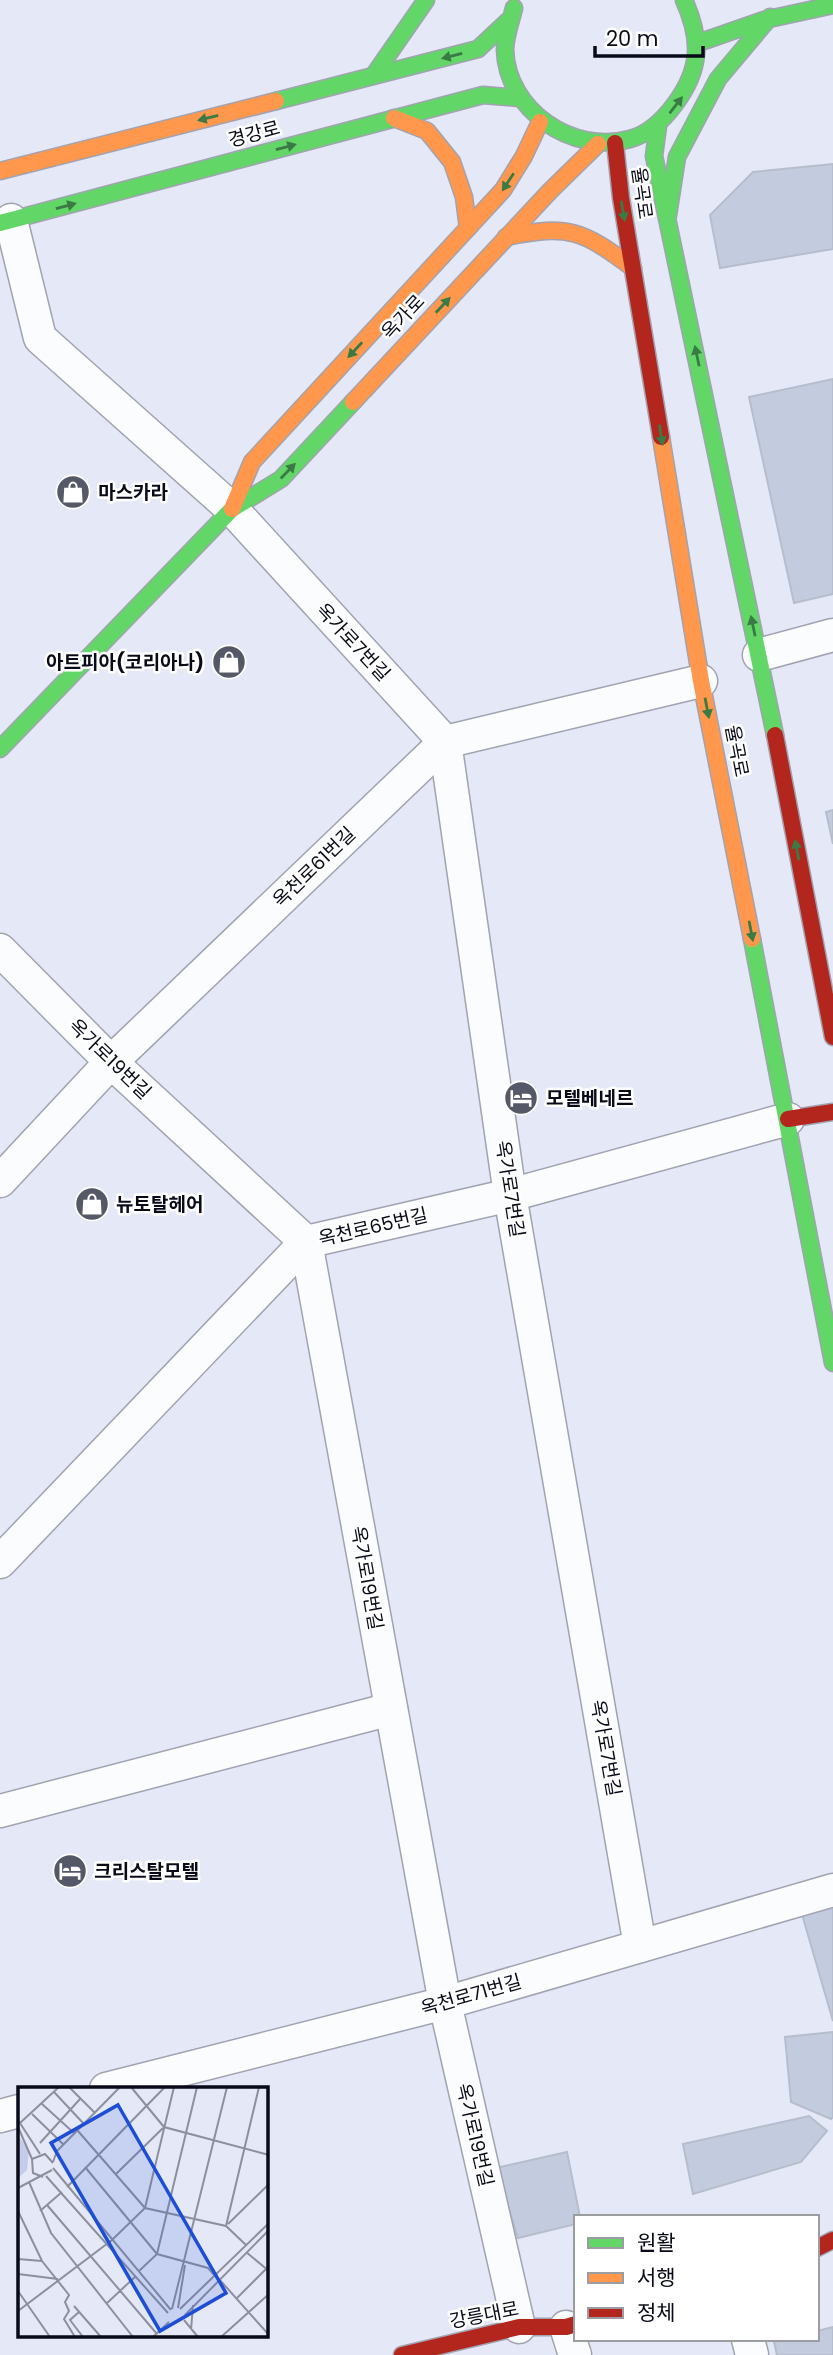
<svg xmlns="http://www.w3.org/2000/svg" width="833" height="2355" viewBox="0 0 833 2355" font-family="Poppins,'Noto Sans KR',sans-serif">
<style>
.building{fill:#c3ccdf;stroke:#b6bdcb;stroke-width:2}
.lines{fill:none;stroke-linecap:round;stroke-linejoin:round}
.street-casing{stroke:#a1a3b1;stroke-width:35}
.fast-casing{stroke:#a1a3b1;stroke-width:19}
.slow-casing{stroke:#a1a3b1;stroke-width:19}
.jam-casing{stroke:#a1a3b1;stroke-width:19}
.street{stroke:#fbfcfe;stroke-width:32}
.fast{stroke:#63d668;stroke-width:16}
.slow{stroke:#ff974d;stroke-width:16}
.jam{stroke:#b3261e;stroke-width:16}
.oneway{fill:#3a7a44}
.labels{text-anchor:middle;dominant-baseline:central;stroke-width:5;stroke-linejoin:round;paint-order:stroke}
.street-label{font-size:19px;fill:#080a19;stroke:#fff}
.poi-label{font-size:19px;font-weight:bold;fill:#080a19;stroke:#fff;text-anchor:start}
.inset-road{fill:none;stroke:#8d8f9e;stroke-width:2}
.view{fill:#1d4ed8;fill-opacity:0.15;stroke:#1d4ed8;stroke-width:3.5}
.inset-edge{fill:none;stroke:#080a19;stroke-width:3.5}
</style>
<rect width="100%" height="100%" fill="#e5e8f7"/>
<g class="building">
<path d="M 833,164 L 833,249 L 720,268 L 710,215 L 753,172 Z"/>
<path d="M 833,379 L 833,594 L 794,603 L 749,397 Z"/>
<path d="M 833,810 L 833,844 L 826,812 Z"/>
<path d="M 833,1908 L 833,2021 L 801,1911 Z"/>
<path d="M 833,2032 L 833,2117 L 831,2119 L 791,2102 L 785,2037 Z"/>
<path d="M 809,2116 L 827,2131 L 801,2162 L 693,2194 L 683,2144 Z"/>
<path d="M 567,2152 L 580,2217 L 576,2217 L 576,2224 L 518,2238 L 496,2168 Z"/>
<path d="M 833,2327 L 833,2355 L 777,2355 L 774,2342 L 786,2339 L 817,2339 L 817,2331 Z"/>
</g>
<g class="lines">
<g class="street-casing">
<g id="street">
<path d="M 11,220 L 40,338 L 232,509 L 445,742 L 510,1195 L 640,1946"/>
<path d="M 759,655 L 833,635"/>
<path d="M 0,950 L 111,1062 L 306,1242 L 445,2003 L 519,2327"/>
<path d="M 0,1181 L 111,1062 L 445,742 L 701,681"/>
<path d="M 0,1562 L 306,1242 L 510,1195 L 788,1119"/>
<path d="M 0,1811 L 391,1709"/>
<path d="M 106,2089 L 445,2003 L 833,1890"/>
<path d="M 0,2116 L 19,2111"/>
<path d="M 566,2327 L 575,2355"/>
<path d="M 748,2339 L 752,2355"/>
</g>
</g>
<g class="fast-casing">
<g id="fast">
<path d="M 514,8 C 511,21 505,37 505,50 C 507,110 572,155 630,139 C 649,134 664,119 675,104 C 701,69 702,40 684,0"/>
<path d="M 698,43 L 764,20 L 833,5"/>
<path d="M 374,75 L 426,0"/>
<path d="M 276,101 L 478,49 L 508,21"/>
<path d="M 658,126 L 654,156 L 775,735"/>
<path d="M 668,215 L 677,157 L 718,79 L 770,17"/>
<path d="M 0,223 L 483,95 L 519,98"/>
<path d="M 0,749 L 232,509 L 281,479 L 353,402"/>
<path d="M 752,939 L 833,1363"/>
</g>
</g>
<g class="slow-casing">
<g id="slow">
<path d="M 394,118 L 427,131 L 452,162 L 464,197 L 468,228"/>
<path d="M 0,171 L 276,101"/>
<path d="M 506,237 C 569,224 582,230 633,268"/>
<path d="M 353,402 L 550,191 L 598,144"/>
<path d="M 661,437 L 701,681 L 752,939"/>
<path d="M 232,509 L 252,462 L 503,190 L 524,156 L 540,122"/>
</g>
</g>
<g class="jam-casing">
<g id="jam">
<path d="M 615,143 L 621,198 L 661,437"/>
<path d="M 775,735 L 833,1037"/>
<path d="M 788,1119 L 833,1112"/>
<path d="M 817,2248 L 833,2240"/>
<path d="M 402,2355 L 519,2327 L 566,2327 L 576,2324"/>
</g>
</g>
<use href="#street" class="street"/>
<use href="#fast" class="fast"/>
<use href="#slow" class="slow"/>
<use href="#jam" class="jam"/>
</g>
<defs><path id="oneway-solid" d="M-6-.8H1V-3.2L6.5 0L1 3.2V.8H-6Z" transform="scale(1.75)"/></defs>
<g class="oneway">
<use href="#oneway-solid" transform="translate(452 56) rotate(166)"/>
<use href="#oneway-solid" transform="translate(676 105) rotate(-52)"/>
<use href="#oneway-solid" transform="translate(208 118) rotate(166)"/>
<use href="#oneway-solid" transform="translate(286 147) rotate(-15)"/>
<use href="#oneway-solid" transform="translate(508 182) rotate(123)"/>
<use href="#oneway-solid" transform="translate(66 206) rotate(-15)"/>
<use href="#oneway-solid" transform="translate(623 211) rotate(80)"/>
<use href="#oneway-solid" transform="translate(443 305) rotate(-47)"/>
<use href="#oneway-solid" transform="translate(355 350) rotate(133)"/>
<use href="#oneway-solid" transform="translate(697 356) rotate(-102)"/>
<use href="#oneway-solid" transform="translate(661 435) rotate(81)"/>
<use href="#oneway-solid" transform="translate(288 471) rotate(-46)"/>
<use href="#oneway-solid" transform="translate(753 626) rotate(-102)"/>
<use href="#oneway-solid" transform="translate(707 708) rotate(79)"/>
<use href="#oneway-solid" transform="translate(797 850) rotate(-101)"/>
<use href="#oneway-solid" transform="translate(751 931) rotate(79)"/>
</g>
<defs>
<g id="shop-disc" transform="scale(1.75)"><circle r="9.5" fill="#555867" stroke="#fff"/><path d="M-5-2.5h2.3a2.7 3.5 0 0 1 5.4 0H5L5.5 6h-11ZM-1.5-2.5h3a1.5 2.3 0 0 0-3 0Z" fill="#fff"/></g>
<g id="hotel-disc" transform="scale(1.75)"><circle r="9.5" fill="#555867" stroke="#fff"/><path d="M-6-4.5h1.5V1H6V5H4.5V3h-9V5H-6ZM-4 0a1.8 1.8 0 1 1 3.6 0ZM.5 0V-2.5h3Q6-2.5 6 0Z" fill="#fff"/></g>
</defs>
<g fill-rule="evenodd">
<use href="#shop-disc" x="73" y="492"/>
<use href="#shop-disc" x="229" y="662"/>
<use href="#hotel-disc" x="521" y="1098"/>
<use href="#shop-disc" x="92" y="1204"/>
<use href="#hotel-disc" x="70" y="1871"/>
</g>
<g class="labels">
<g class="street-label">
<text transform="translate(254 134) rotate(-15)">경강로</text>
<text transform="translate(642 193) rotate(82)">율곡로</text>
<text transform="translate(403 317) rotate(-47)">옥가로</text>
<text transform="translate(353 642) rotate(47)">옥가로7번길</text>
<text transform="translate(737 751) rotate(79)">율곡로</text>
<text transform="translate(314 867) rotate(-44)">옥천로61번길</text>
<text transform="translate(110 1059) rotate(44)">옥가로19번길</text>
<text transform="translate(510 1189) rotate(81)">옥가로7번길</text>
<text transform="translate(373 1227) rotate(-13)">옥천로65번길</text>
<text transform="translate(367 1578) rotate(80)">옥가로19번길</text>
<text transform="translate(606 1748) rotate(80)">옥가로7번길</text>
<text transform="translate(471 1995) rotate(-16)">옥천로71번길</text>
<text transform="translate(475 2135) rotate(77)">옥가로19번길</text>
<text transform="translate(484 2315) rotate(-11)">강릉대로</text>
</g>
<g class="poi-label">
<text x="98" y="492">마스카라</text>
<text x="204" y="662" text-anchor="end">아트피아(코리아나)</text>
<text x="546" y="1098">모텔베네르</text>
<text x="116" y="1204">뉴토탈헤어</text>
<text x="94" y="1871">크리스탈모텔</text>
</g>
</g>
<g transform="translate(18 2087)">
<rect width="250" height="250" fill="#e5e8f7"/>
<path d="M 0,48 L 11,63 L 9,83 L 0,91 Z" fill="#c6cbea"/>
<path class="inset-road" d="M 51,0 L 77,26M 113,0 L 146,40 L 251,68M 36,5 L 66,37M 24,17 L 56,46M 14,27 L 45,57M 0,33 L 22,67M 2,36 L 41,0M 0,40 L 14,72M 60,44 L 127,121 L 208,139 L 228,158M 22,56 L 62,12M 35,75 L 39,64 L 102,0M 67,80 L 139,167 L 190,181 L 197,189M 35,81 L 153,223M 98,87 L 145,41M 28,89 L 150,226M 25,90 L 15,86 L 14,72 L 27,67 L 35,76M 11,95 L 33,146 L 115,250M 49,100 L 147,0M 0,101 L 34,83M 29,118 L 139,247M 0,124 L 24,174 L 51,208 L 47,215 L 51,224 L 46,232 L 57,250M 22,124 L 44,105M 210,137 L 251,97M 208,139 L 241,0M 228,165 L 251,184M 0,172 L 24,174M 121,184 L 139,167 L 179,0M 0,187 L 40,192M 201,192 L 251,248M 0,204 L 32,250M 219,211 L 251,179M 88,217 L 118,189M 56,219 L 83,250M 160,221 L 167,178M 154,222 L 209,0M 162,222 L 251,136M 0,224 L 94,153 L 127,121 L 156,0M 61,225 L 52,233 L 65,250M 167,228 L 251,143M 166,233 L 180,250M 173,243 L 175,218M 135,250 L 151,235M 203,250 L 251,207"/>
<path class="view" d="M 100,18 L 208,206 L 142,244 L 33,56 Z"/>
<rect width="250" height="250" class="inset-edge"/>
</g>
<rect x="574" y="2215" width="245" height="126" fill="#ffffff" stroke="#9c9da3" stroke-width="2"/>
<rect x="588" y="2238" width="35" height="10" fill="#63d668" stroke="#9c9da3" stroke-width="2"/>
<text x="637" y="2250" font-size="21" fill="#080a19">원활</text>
<rect x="588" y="2273" width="35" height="10" fill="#ff974d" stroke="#9c9da3" stroke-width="2"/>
<text x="637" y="2285" font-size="21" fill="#080a19">서행</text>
<rect x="588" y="2308" width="35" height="10" fill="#b3261e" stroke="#9c9da3" stroke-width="2"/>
<text x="637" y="2320" font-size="21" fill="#080a19">정체</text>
<path d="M595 46v10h108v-10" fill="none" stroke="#080a19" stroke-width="3.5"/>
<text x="606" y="46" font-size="21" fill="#080a19" stroke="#ffffff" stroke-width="5" paint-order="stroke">20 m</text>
</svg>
